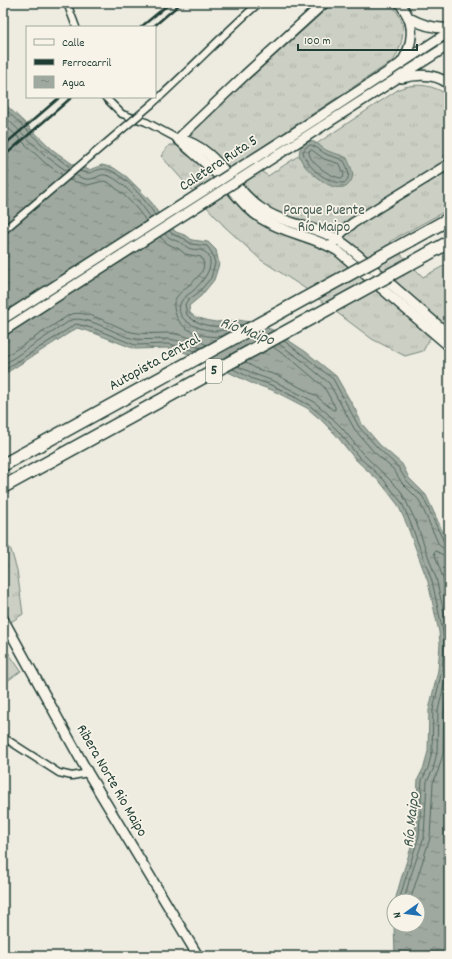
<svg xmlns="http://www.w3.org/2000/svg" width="452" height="959" viewBox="0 0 452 959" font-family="Dekko,sans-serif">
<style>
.grass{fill:url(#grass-tufts);stroke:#76867c}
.garden{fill:#cccfc4;stroke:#76867c}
.water{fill:url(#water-ripples);stroke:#6c7e74}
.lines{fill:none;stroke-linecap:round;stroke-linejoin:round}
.shore{stroke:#52685f;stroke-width:1}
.street-casing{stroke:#1f3d34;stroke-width:9}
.secondary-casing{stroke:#1f3d34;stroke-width:12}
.highway-casing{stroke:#1f3d34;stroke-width:15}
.street{stroke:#f7f3e8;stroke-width:6}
.secondary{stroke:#f7f3e8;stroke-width:9}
.highway{stroke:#f7f3e8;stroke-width:12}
.rail{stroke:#1f3d34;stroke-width:2.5}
.street-bridge-casing{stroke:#1f3d34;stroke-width:9;stroke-linecap:butt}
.secondary-bridge-casing{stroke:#1f3d34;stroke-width:12;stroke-linecap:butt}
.highway-bridge-casing{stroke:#1f3d34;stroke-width:15;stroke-linecap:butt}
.street-bridge{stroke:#f7f3e8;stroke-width:6}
.secondary-bridge{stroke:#f7f3e8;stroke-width:9}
.highway-bridge{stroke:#f7f3e8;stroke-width:12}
.labels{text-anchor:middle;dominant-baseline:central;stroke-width:3.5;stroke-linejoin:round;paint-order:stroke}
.shield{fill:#f7f3e8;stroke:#60746a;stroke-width:1}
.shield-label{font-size:14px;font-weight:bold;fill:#1f3d34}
.street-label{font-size:15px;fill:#1f3d34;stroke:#f7f3e8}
.park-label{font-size:15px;fill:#425a51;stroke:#f7f3e8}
.water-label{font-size:16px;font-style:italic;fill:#3f584f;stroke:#f7f3e8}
</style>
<defs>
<pattern id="grass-tufts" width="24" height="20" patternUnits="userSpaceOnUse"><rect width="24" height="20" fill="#cccfc4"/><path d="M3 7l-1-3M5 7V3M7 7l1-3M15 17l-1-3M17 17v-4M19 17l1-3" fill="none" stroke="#afb3a9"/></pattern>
<pattern id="water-ripples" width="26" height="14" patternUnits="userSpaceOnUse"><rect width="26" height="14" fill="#9fa99f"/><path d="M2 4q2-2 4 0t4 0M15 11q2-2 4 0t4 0" fill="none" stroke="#818b82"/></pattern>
</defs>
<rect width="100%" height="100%" fill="#eeece1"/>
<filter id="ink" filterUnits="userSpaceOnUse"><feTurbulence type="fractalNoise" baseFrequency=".025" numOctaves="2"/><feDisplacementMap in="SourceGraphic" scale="8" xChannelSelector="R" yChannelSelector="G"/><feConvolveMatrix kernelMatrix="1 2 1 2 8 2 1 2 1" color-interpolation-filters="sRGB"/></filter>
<g filter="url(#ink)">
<g class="grass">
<path d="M 333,3 L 391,3 C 394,8 399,14 401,19 C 406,33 400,49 394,60 L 244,159 L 268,176 L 399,89 C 414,83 428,84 443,92 L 449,102 L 449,153 L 442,157 L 449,159 L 449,209 L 389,242 L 423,277 L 449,263 L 449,323 L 430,338 L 423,351 L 405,356 L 372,339 L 303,287 L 261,260 L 224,226 L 161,156 L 169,145 L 179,145 L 193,130 Z"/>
<path d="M 3,539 L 11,550 L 17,570 L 23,614 L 11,622 L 3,606 Z"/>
</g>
<path class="garden" d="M 3,645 L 21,671 L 3,684 Z"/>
<g class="water">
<path d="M 3,102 L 53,150 L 74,165 L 89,170 L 102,165 L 114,168 L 127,177 L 142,192 L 152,203 L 160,216 L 176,232 L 187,236 L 192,240 L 208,242 L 216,250 L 219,264 L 214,280 L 201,296 L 189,306 L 190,313 L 195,317 L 210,321 L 216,322 L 238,320 L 250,322 L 273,330 L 306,352 L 336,376 L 356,411 L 362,424 L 380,445 L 402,464 L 409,478 L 426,495 L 440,526 L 449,544 L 449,956 L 395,956 L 394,925 L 418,925 L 418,901 L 395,901 L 401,879 L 415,835 L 418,779 L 424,767 L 428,751 L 429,710 L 438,670 L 440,644 L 439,632 L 428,582 L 407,525 L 398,505 L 381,483 L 355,459 L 336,435 L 321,420 L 307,408 L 272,390 L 251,383 L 195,356 L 177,350 L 167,348 L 135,349 L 94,333 L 77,328 L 3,375 Z"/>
<path d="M 310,141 C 318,142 321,148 328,151 C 334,154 341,154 347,158 C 352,170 357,177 346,187 C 342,187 337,188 334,187 C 318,182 281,152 310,141 Z"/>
</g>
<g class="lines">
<g class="shore">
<path d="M 3,107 L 51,153 L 71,168"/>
<path d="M 3,115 L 47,157 L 67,171"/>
<path d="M 3,123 L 44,162 L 62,175"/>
<path d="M 311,145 C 318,147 322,153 328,155 C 334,157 339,158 344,161 C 348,168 352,177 344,183 C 327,183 307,168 303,152 L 306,147 Z"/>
<path d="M 312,150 L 324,159 L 340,164 L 344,175 L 343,178 C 333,179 307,162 309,151 Z"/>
<path d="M 79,171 C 95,176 91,170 103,169 C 120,168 147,202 155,215"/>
<path d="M 75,175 C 79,177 85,180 90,179 C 96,179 100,174 105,175 C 121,177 143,206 151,218"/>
<path d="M 69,180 L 88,185 L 103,181 L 108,182 C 123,193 136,206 146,221"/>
<path d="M 169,231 L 174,235 L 185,239 L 191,244 L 207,246 L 212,253 L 215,263 L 211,278 L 198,293 L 188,300 L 185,304 L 187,315 C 194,322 207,327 217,326 C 226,325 234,323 243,325"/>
<path d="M 165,234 C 172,241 177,240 183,244 C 186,246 187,248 191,249 C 197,250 204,249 208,255 C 215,267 203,281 194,290 C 190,294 184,296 181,302 C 172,321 201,330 215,331 C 222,331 229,328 236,328"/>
<path d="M 160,237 L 168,244 L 179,249 L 185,254 L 201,257 C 213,275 181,286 175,300 C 173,304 174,308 175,312 C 179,331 205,339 222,336"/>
<path d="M 284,341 L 303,355 L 333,379 L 359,427 L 377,447 L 398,467 L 406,480 L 423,497 L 444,542 L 446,544 L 449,544"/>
<path d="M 279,344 L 300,359 L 329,383 L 355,430 L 373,451 L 394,470 L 402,483 L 419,500 L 439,545 L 444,549 L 449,549"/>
<path d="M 3,358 L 69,315 C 84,308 113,325 128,331 C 140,335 155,333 168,333 C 181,334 195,339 207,345"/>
<path d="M 245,362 L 257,369 L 279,376 L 305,390 L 316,396 L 333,410 L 335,410 L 335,407 L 324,387 L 297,364 L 273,347"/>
<path d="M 3,365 L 71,320 C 84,315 114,332 127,337 C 140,341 154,339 167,339 C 178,340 190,344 200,348"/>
<path d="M 238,366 L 254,374 L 276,382 L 313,401 L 327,413 L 343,429 L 362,453 L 387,477 L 400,490 L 406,501 L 416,522 L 436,578 L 448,631 L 449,642"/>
<path d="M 233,369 L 253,379 L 274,386 L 309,405 L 324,417 L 339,432 L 358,456 L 384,480 L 402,503 L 411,524 L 432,581 L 443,632 L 444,643 L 442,670 L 433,710 L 432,752 L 428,768 L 422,780 L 419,836 L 405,880 L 399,901"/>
<path d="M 3,371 L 76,324 L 95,329 L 135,345 L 168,344 L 178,346 L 195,351"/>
<path d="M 449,556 L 443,555 L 436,551 L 434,552 L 443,578 L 449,609"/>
<path d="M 404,901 L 409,881 L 424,837 L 427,781 L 433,770 L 437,752 L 438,711 L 447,671 L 449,645"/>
<path d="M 410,901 L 430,838 L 433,783 L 438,771 L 443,754 L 444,712 L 449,689"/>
</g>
<g class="street-casing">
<g id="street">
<path d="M 67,3 L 76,27"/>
<path d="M 105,97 L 122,114 L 146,122 L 178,139"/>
<path d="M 152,104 C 189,71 222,35 259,3"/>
<path d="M 3,737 L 59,773 L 72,776 L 88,773"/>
<path d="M 3,954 L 6,956"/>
</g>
</g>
<g class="secondary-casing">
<g id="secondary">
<path d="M 400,3 C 402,7 406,12 408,17 C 415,31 410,51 401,63"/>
<path d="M 409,18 C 422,25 434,29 449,28"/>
<path d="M 402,78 C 418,74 435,73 449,84"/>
<path d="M 316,119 L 449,32"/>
<path d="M 321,127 L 449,45"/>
<path d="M 178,139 C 193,153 209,165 223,180 C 236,194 246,209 262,219 C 286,234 314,236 338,251 L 449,346"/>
<path d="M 178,139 L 245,75 L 324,3"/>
<path d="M 179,139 C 217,147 230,186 259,207 C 282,224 311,225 335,238 C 351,247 364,261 378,273 C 401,293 425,314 449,335"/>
<path d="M 334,242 L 342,232 L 353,223 L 449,164"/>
<path d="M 3,619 L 88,773 L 198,956"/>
</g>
</g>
<g class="highway-casing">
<g id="highway">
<path d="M 413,239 L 449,219"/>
<path d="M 426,255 L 449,242"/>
</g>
</g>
<use href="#street" class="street"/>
<use href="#secondary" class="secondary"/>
<use href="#highway" class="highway"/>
<g class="rail">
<path d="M 141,27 L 170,3"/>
<path d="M 153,27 L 181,3"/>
<path d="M 3,146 L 60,97"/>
<path d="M 3,157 L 72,97"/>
</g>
<g class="street-bridge-casing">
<path id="street-bridge" d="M 3,231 L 152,104"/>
</g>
<g class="secondary-bridge-casing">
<g id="secondary-bridge">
<path d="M 3,319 L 316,119"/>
<path d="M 3,331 L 321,127"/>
</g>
</g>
<g class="highway-bridge-casing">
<g id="highway-bridge">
<path d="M 3,465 L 413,239"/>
<path d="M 3,487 L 426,255"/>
</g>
</g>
<use href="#street-bridge" class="street-bridge"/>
<use href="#secondary-bridge" class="secondary-bridge"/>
<use href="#highway-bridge" class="highway-bridge"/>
</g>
</g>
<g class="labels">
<rect class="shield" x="206" y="359" width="16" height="24" rx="3"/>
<g class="shield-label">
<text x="214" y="371">5</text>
</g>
<g class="street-label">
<text transform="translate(219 164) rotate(-33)">Caletera Ruta 5</text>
<text transform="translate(155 363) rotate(-29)">Autopista Central</text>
<text transform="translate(111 781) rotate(60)">Ribera Norte Rio Maipo</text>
</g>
<g class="park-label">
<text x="324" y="211">Parque Puente<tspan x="324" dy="17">Río Maipo</tspan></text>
</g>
<g class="water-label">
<text transform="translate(247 332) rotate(20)">Río Maipo</text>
<text transform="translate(412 820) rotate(-84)">Río Maipo</text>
</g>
</g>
<rect width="452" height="959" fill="none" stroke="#f7f3e8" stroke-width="16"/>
<rect x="8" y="8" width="436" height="943" fill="none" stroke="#1f3d34" stroke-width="1.5" filter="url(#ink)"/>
<rect x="26" y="26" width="130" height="72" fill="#f7f3e8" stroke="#a1aaa0"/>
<rect x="34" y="39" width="20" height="6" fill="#f7f3e8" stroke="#a1aaa0"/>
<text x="62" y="46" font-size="12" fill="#1f3d34">Calle</text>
<rect x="34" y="59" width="20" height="6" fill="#1f3d34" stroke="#a1aaa0"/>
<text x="62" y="66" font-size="12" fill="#1f3d34">Ferrocarril</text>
<rect x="34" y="76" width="20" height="12" fill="url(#water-ripples)" stroke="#a1aaa0"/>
<text x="62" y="86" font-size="12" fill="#1f3d34">Agua</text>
<g transform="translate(406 913) rotate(256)"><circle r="19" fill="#f7f3e8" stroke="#a1aaa0"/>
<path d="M0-3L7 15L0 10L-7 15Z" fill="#1f6fb2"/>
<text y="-6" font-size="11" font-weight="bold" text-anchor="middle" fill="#1f3d34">N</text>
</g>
<path d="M298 44v6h119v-6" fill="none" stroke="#1f3d34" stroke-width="2"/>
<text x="304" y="44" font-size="12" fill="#1f3d34" stroke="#f7f3e8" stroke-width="3" paint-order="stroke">100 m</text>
</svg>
